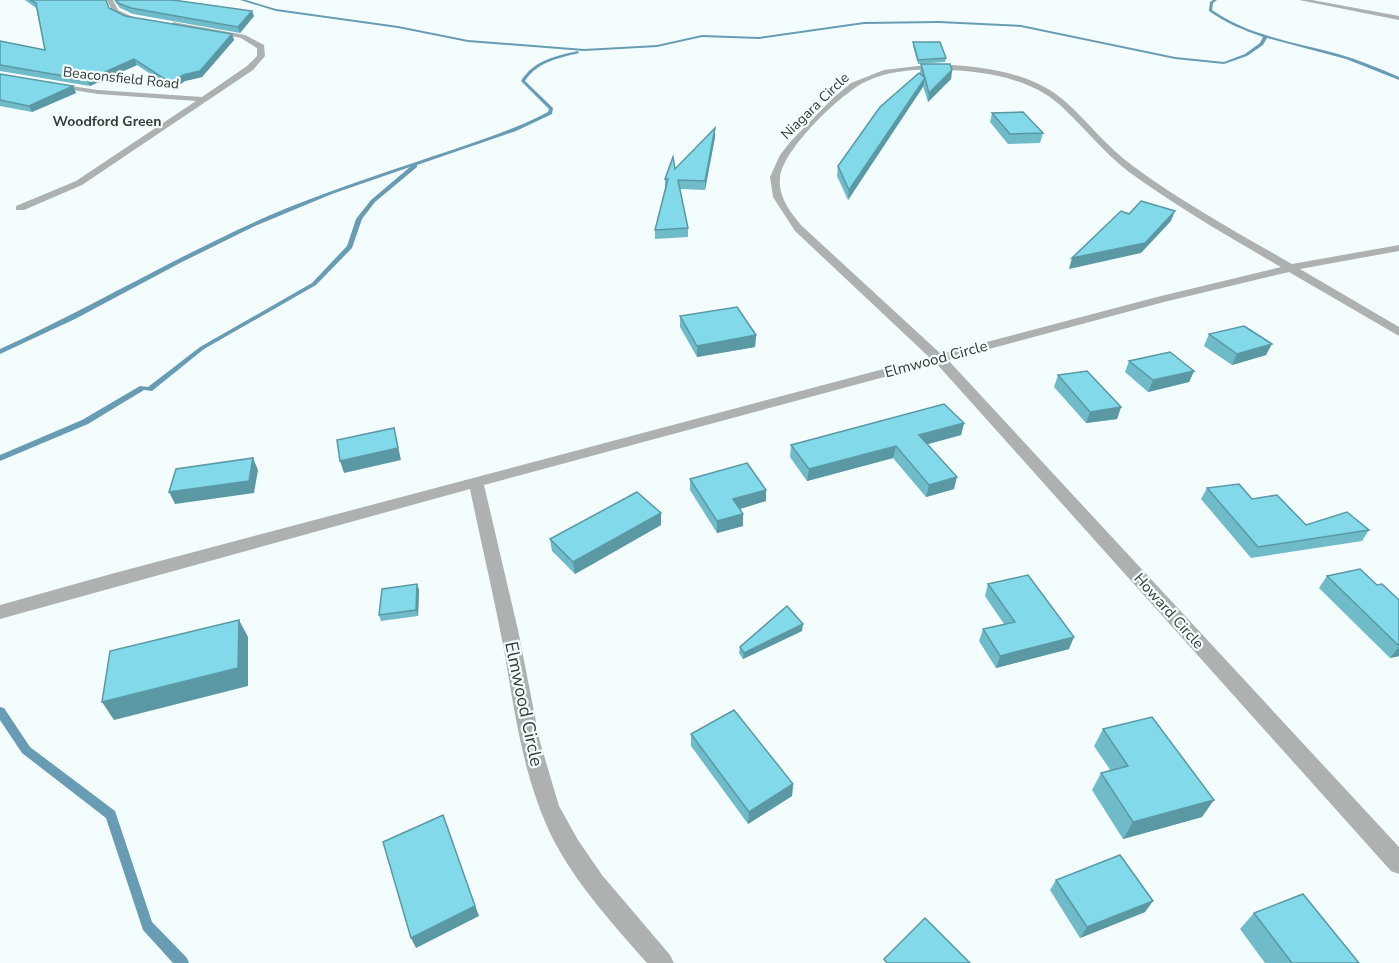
<svg xmlns="http://www.w3.org/2000/svg" width="1399" height="963" viewBox="0 0 1399 963" font-family="'Nunito Sans',sans-serif">
<style>
.lines{fill:none;stroke-linecap:round;stroke-linejoin:round}
.stream{fill:#689cb5;fill-rule:evenodd}
.minor{fill:#adb1b0;fill-rule:evenodd}
.tertiary{fill:#adb1b0;fill-rule:evenodd}
.wall{fill:#6fbbc9}
.shaded-wall{fill:#5a98a4}
.building{fill:#81d9ea;stroke:#5a98a4;stroke-width:1.5}
.labels{text-anchor:middle;dominant-baseline:central;stroke-width:4.5;stroke-linejoin:round;paint-order:stroke}
.far-street-label{font-size:14px;fill:#363a39;stroke:#f3fdfd}
.far-neighbourhood-label{font-size:14px;font-weight:bold;fill:#363a39;stroke:#f3fdfd}
.street-label{font-size:15px;fill:#363a39;stroke:#f3fdfd}
.near-street-label{font-size:18px;fill:#363a39;stroke:#f3fdfd}
</style>
<rect width="100%" height="100%" fill="#f3fdfd"/>
<g class="lines">
<g class="stream">
<path d="M 240,0 L 246,0 L 276,9 L 398,26 L 468,40 L 584,49 L 657,45 L 702,35 L 759,37 L 864,22 L 939,21 L 1021,25 L 1175,57 L 1224,62 L 1245,54 L 1260,43 L 1263,37 C 1243,30 1226,23 1209,11 L 1210,2 L 1213,0 L 1217,0 L 1213,3 L 1212,10 C 1249,36 1295,42 1338,54 C 1359,60 1379,68 1399,77 L 1399,80 L 1346,59 L 1267,38 L 1263,45 L 1247,56 L 1224,64 L 1175,59 L 1021,27 L 939,23 L 864,24 L 759,39 L 702,37 L 657,47 L 584,51 L 468,42 L 398,28 L 276,11 Z"/>
<path d="M 578,51 L 579,53 C 559,58 537,62 525,81 L 553,108 L 552,114 L 516,131 L 417,165 L 417,167 L 375,202 L 362,219 L 352,248 L 316,285 L 204,349 L 152,391 L 144,390 L 88,424 L 0,461 L 0,455 L 82,420 L 140,386 L 148,387 L 200,347 L 312,283 L 347,246 L 356,219 L 371,200 L 410,167 L 332,194 L 255,226 L 182,262 L 75,319 L 0,354 L 0,349 C 97,305 188,249 287,208 C 342,186 398,168 455,149 C 486,138 518,128 548,112 L 549,109 L 521,81 C 534,60 556,56 578,51 Z"/>
<path d="M 0,707 L 4,708 L 30,747 L 115,811 L 152,922 L 187,958 L 189,963 L 173,963 L 143,930 L 106,818 L 22,753 L 0,720 Z"/>
</g>
<g class="minor">
<path d="M 107,0 L 113,0 L 118,10 L 133,17 L 133,19 L 113,12 Z"/>
<path d="M 173,22 L 245,35 L 264,45 L 265,56 L 253,70 L 82,185 L 24,210 L 16,210 L 16,206 L 76,181 L 196,101 L 98,94 L 54,87 L 51,87 L 51,83 L 98,90 L 202,97 L 247,66 L 257,56 L 257,48 L 241,38 L 171,25 Z"/>
<path d="M 934,64 C 980,66 1032,71 1067,103 C 1090,124 1108,148 1133,166 C 1183,203 1238,233 1292,264 L 1399,245 L 1399,251 L 1300,269 L 1399,327 L 1399,336 L 1289,272 L 1164,302 L 948,360 L 1399,847 L 1399,874 L 1391,871 L 936,363 L 484,485 L 518,630 L 540,742 L 559,806 L 578,840 L 602,875 L 670,955 L 674,963 L 647,963 C 612,923 575,883 551,835 C 523,776 515,714 504,650 C 494,596 481,543 470,489 L 0,619 L 0,605 L 111,574 L 929,357 L 795,231 L 773,197 L 770,177 L 780,155 L 791,141 L 833,98 L 851,83 L 884,70 ZM 934,69 C 977,71 1026,75 1060,105 C 1084,127 1103,152 1129,172 C 1177,207 1229,237 1281,267 L 1157,297 L 941,354 L 803,227 C 791,213 778,197 780,178 C 782,150 842,92 867,81 C 888,71 911,70 934,69 Z"/>
</g>
<path class="tertiary" d="M 1299,0 L 1312,0 L 1399,16 L 1399,20 Z"/>
</g>
<g class="wall">
<path d="M 25,0 L 106,0 L 109,8 L 125,16 L 232,34 L 234,40 L 202,77 L 185,81 L 173,89 L 137,65 L 90,86 L 0,71 L 0,41 L 45,50 L 36,8 Z"/>
<path d="M 114,0 L 173,0 L 254,16 L 240,33 L 133,14 L 120,8 Z"/>
<path d="M 913,42 L 946,58 L 945,62 L 918,64 L 913,46 Z"/>
<path d="M 921,64 L 952,70 L 951,79 L 928,102 L 923,86 L 848,200 L 837,176 L 838,166 L 920,75 L 920,72 Z"/>
<path d="M 0,74 L 73,86 L 76,93 L 32,112 L 0,106 Z"/>
<path d="M 992,113 L 1043,133 L 1040,143 L 1008,144 L 990,122 Z"/>
<path d="M 715,137 L 705,190 L 680,189 L 688,228 L 688,237 L 655,239 L 655,230 L 665,188 L 665,179 L 675,169 Z"/>
<path d="M 680,316 L 756,335 L 755,347 L 697,357 L 680,327 Z"/>
<path d="M 1209,334 L 1266,355 L 1232,365 L 1204,346 Z"/>
<path d="M 1129,361 L 1194,371 L 1189,382 L 1148,392 L 1125,372 Z"/>
<path d="M 1058,375 L 1121,407 L 1117,419 L 1086,423 L 1054,387 Z"/>
<path d="M 964,423 L 961,435 L 928,444 L 954,489 L 926,497 L 893,458 L 807,481 L 790,457 L 791,445 Z"/>
<path d="M 690,479 L 766,501 L 740,509 L 743,514 L 743,526 L 717,533 L 690,490 Z"/>
<path d="M 1207,488 L 1252,499 L 1306,525 L 1369,530 L 1362,541 L 1251,558 L 1201,499 Z"/>
<path d="M 661,525 L 575,574 L 552,551 L 550,539 Z"/>
<path d="M 1327,576 L 1377,585 L 1399,600 L 1399,656 L 1390,658 L 1319,588 Z"/>
<path d="M 417,584 L 419,590 L 418,616 L 381,621 L 379,615 Z"/>
<path d="M 988,584 L 1069,649 L 996,668 L 979,641 L 983,629 L 1004,624 L 985,596 Z"/>
<path d="M 802,631 L 743,659 L 739,653 L 740,647 Z"/>
<path d="M 1103,729 L 1202,817 L 1123,839 L 1092,790 L 1101,773 L 1111,771 L 1094,746 Z"/>
<path d="M 691,734 L 793,784 L 792,796 L 748,824 L 691,746 Z"/>
<path d="M 1056,880 L 1145,912 L 1080,938 L 1050,890 Z"/>
<path d="M 1254,913 L 1359,963 L 1265,963 L 1240,929 Z"/>
</g>
<g class="shaded-wall">
<path d="M 252,11 L 254,16 L 240,33 L 238,27 Z"/>
<path d="M 232,34 L 234,40 L 202,77 L 185,81 L 173,89 L 171,83 Z"/>
<path d="M 134,59 L 137,65 L 90,86 L 87,80 Z"/>
<path d="M 952,70 L 951,79 L 928,102 L 929,93 Z"/>
<path d="M 925,78 L 923,87 L 848,200 L 849,190 Z"/>
<path d="M 73,86 L 76,93 L 32,112 L 29,106 Z"/>
<path d="M 715,128 L 715,137 L 705,190 L 705,181 Z"/>
<path d="M 1175,211 L 1171,221 L 1141,253 L 1069,269 L 1072,258 Z"/>
<path d="M 756,335 L 755,347 L 697,357 L 697,346 Z"/>
<path d="M 1272,344 L 1266,355 L 1232,365 L 1237,354 Z"/>
<path d="M 1194,371 L 1189,382 L 1148,392 L 1153,380 Z"/>
<path d="M 1121,407 L 1117,419 L 1086,423 L 1090,412 Z"/>
<path d="M 964,423 L 961,435 L 917,447 L 919,435 Z"/>
<path d="M 394,428 L 401,460 L 344,473 L 340,461 Z"/>
<path d="M 896,446 L 893,458 L 807,481 L 809,469 Z"/>
<path d="M 253,458 L 258,470 L 254,493 L 175,504 L 169,492 Z"/>
<path d="M 957,477 L 954,489 L 926,497 L 929,485 Z"/>
<path d="M 766,490 L 766,501 L 733,511 L 733,499 Z"/>
<path d="M 661,513 L 661,525 L 575,574 L 573,562 Z"/>
<path d="M 743,514 L 743,526 L 717,533 L 717,521 Z"/>
<path d="M 417,584 L 419,590 L 418,616 L 416,610 Z"/>
<path d="M 239,620 L 248,637 L 248,686 L 114,720 L 102,702 Z"/>
<path d="M 803,624 L 802,631 L 743,659 L 744,653 Z"/>
<path d="M 1074,637 L 1069,649 L 996,668 L 1000,656 Z"/>
<path d="M 1399,647 L 1399,656 L 1390,658 Z"/>
<path d="M 793,784 L 792,796 L 748,824 L 749,812 Z"/>
<path d="M 1214,800 L 1202,817 L 1123,839 L 1133,822 Z"/>
<path d="M 443,815 L 479,916 L 416,948 L 411,938 Z"/>
<path d="M 1153,901 L 1145,912 L 1080,938 L 1087,927 Z"/>
</g>
<g class="building">
<path d="M 30,0 L 106,0 L 109,8 L 125,16 L 232,34 L 200,71 L 183,75 L 171,83 L 134,59 L 87,80 L 0,65 L 0,41 L 45,50 L 36,3 Z"/>
<path d="M 116,0 L 173,0 L 252,11 L 238,27 L 131,8 L 118,3 Z"/>
<path d="M 913,42 L 940,42 L 946,58 L 918,60 Z"/>
<path d="M 921,64 L 950,64 L 952,70 L 929,93 Z"/>
<path d="M 919,73 L 925,78 L 849,190 L 838,166 L 880,107 Z"/>
<path d="M 0,74 L 73,86 L 29,106 L 0,100 Z"/>
<path d="M 1023,112 L 1043,133 L 1010,134 L 992,113 Z"/>
<path d="M 715,128 L 705,181 L 678,180 L 688,228 L 655,230 L 668,179 L 665,179 L 673,157 L 675,169 Z"/>
<path d="M 1141,201 L 1175,211 L 1145,243 L 1072,258 L 1121,211 L 1129,214 Z"/>
<path d="M 737,307 L 756,335 L 697,346 L 680,316 Z"/>
<path d="M 1244,326 L 1272,344 L 1237,354 L 1209,334 Z"/>
<path d="M 1170,352 L 1194,371 L 1153,380 L 1129,361 Z"/>
<path d="M 1087,371 L 1121,407 L 1090,412 L 1058,375 Z"/>
<path d="M 944,404 L 964,423 L 919,435 L 957,477 L 929,485 L 896,446 L 809,469 L 791,445 Z"/>
<path d="M 394,428 L 398,448 L 340,461 L 337,440 Z"/>
<path d="M 253,458 L 249,481 L 169,492 L 176,469 Z"/>
<path d="M 747,463 L 766,490 L 733,499 L 743,514 L 717,521 L 690,479 Z"/>
<path d="M 1239,484 L 1252,499 L 1277,495 L 1306,525 L 1347,512 L 1369,530 L 1258,547 L 1207,488 Z"/>
<path d="M 637,492 L 661,513 L 573,562 L 550,539 Z"/>
<path d="M 1360,569 L 1377,585 L 1382,584 L 1399,600 L 1399,646 L 1327,576 Z"/>
<path d="M 1028,575 L 1074,637 L 1000,656 L 983,629 L 1015,622 L 988,584 Z"/>
<path d="M 417,584 L 416,610 L 379,615 L 382,589 Z"/>
<path d="M 787,606 L 803,624 L 744,653 L 740,647 Z"/>
<path d="M 239,620 L 238,668 L 102,702 L 110,651 Z"/>
<path d="M 734,710 L 793,784 L 749,812 L 691,734 Z"/>
<path d="M 1152,717 L 1214,800 L 1133,822 L 1101,773 L 1128,766 L 1103,729 Z"/>
<path d="M 443,815 L 475,906 L 411,938 L 383,842 Z"/>
<path d="M 1120,855 L 1153,901 L 1087,927 L 1056,880 Z"/>
<path d="M 1303,894 L 1359,963 L 1292,963 L 1254,913 Z"/>
<path d="M 925,918 L 970,963 L 887,963 L 884,959 Z"/>
</g>
<g class="labels">
<g class="far-street-label">
<text transform="translate(121 78) rotate(6)">Beaconsfield Road</text>
<text transform="translate(815 106) rotate(-44)">Niagara Circle</text>
</g>
<g class="far-neighbourhood-label">
<text x="107" y="121">Woodford Green</text>
</g>
<g class="street-label">
<text transform="translate(936 359) rotate(-15)">Elmwood Circle</text>
<text transform="translate(1169 611) rotate(48)">Howard Circle</text>
</g>
<g class="near-street-label">
<text transform="translate(524 704) rotate(78)">Elmwood Circle</text>
</g>
</g>
</svg>
